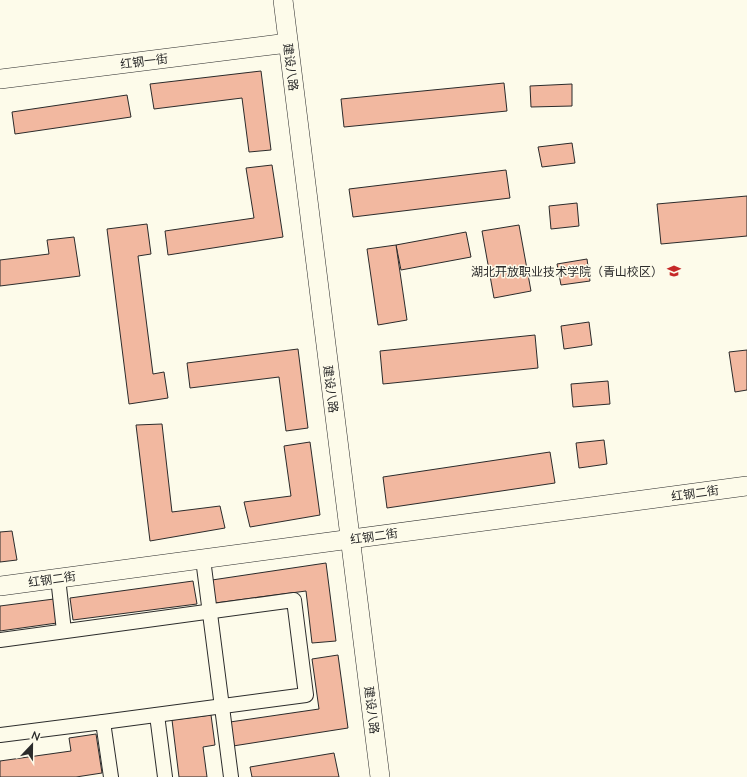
<svg xmlns="http://www.w3.org/2000/svg" width="747" height="777" viewBox="0 0 747 777" font-family="Mulish,'Noto Sans SC',sans-serif">
<style>
.building{fill:#f2b8a0;stroke:#2b2b2b}
.lines{fill:none;stroke-linecap:round;stroke-linejoin:round}
.street-casing{stroke:#2b2b2b;stroke-width:16}
.secondary-casing{stroke:#2b2b2b;stroke-width:20}
.street{stroke:#fdfbea;stroke-width:14}
.secondary{stroke:#fdfbea;stroke-width:19}
.labels{text-anchor:middle;dominant-baseline:central;stroke-width:3;stroke-linejoin:round;paint-order:stroke}
.street-label{font-size:12px;fill:#2b2b2b;stroke:#fdfbea}
.poi-label{font-size:12px;fill:#2b2b2b;stroke:#fdfbea;text-anchor:end}
</style>
<rect width="100%" height="100%" fill="#fdfbea"/>
<g class="building">
<path d="M 261,71 L 271,150 L 249,152 L 242,98 L 154,109 L 150,84 Z"/>
<path d="M 504,83 L 507,111 L 344,127 L 341,99 Z"/>
<path d="M 572,84 L 572,106 L 531,107 L 530,86 Z"/>
<path d="M 127,95 L 131,117 L 15,134 L 12,112 Z"/>
<path d="M 572,143 L 575,163 L 542,167 L 538,147 Z"/>
<path d="M 272,165 L 283,237 L 168,255 L 165,231 L 254,218 L 246,168 Z"/>
<path d="M 506,170 L 510,198 L 353,217 L 349,189 Z"/>
<path d="M 747,196 L 747,236 L 661,244 L 657,204 Z"/>
<path d="M 577,203 L 579,226 L 551,229 L 549,206 Z"/>
<path d="M 147,224 L 151,254 L 138,256 L 153,374 L 164,372 L 168,398 L 129,404 L 107,229 Z"/>
<path d="M 519,225 L 531,291 L 494,298 L 482,231 Z"/>
<path d="M 466,232 L 471,257 L 401,270 L 396,245 Z"/>
<path d="M 74,237 L 80,276 L 0,286 L 0,260 L 49,254 L 47,240 Z"/>
<path d="M 396,245 L 407,320 L 378,325 L 367,249 Z"/>
<path d="M 587,259 L 590,281 L 561,285 L 557,264 Z"/>
<path d="M 589,322 L 592,345 L 564,349 L 561,326 Z"/>
<path d="M 535,335 L 538,368 L 383,384 L 380,351 Z"/>
<path d="M 298,349 L 308,428 L 286,431 L 279,377 L 190,388 L 187,363 Z"/>
<path d="M 747,350 L 747,390 L 735,392 L 729,352 Z"/>
<path d="M 608,381 L 610,404 L 573,407 L 571,384 Z"/>
<path d="M 162,424 L 172,512 L 220,506 L 225,528 L 150,541 L 136,425 Z"/>
<path d="M 604,440 L 607,464 L 579,468 L 576,443 Z"/>
<path d="M 310,442 L 320,515 L 250,527 L 244,502 L 291,496 L 284,446 Z"/>
<path d="M 550,452 L 555,483 L 387,508 L 383,477 Z"/>
<path d="M 12,531 L 17,560 L 0,562 L 0,532 Z"/>
<path d="M 326,563 L 336,641 L 312,643 L 306,591 L 215,603 L 212,580 Z"/>
<path d="M 193,581 L 197,604 L 73,620 L 70,598 Z"/>
<path d="M 54,599 L 57,623 L 0,631 L 0,606 Z"/>
<path d="M 338,655 L 348,728 L 233,746 L 230,722 L 319,709 L 312,659 Z"/>
<path d="M 211,715 L 215,745 L 203,747 L 207,777 L 179,777 L 172,720 Z"/>
<path d="M 96,734 L 102,773 L 76,777 L 0,777 L 0,761 L 71,751 L 69,738 Z"/>
<path d="M 334,753 L 339,777 L 252,777 L 250,767 Z"/>
</g>
<g class="lines">
<g class="street-casing">
<g id="street">
<path d="M 203,559 L 231,777"/>
<path d="M 58,578 L 64,631"/>
<path d="M 0,640 L 294,600 L 306,695 L 103,722"/>
<path d="M 157,715 L 165,777"/>
<path d="M 0,735 L 103,722 L 111,777"/>
</g>
</g>
<g class="secondary-casing">
<g id="secondary">
<path d="M 283,0 L 380,777"/>
<path d="M 0,79 L 288,43"/>
<path d="M 0,586 L 747,486"/>
</g>
</g>
<use href="#street" class="street"/>
<use href="#secondary" class="secondary"/>
</g>
<defs>
<g id="university-bare" transform="scale(1.08)"><path d="M0-5L7-2L0 1L-7-2ZM-4 1L0 2.5L4 1V4Q0 6-4 4Z" fill="#c62828" stroke="#fdfbea" stroke-width="2.5" paint-order="stroke"/></g>
</defs>
<g fill-rule="evenodd">
<use href="#university-bare" x="674" y="271"/>
</g>
<g class="labels">
<g class="street-label">
<text transform="translate(144 61) rotate(-7)">红钢一街</text>
<text transform="translate(291 67) rotate(83)">建设八路</text>
<text transform="translate(331 389) rotate(83)">建设八路</text>
<text transform="translate(695 493) rotate(-8)">红钢二街</text>
<text transform="translate(374 536) rotate(-8)">红钢二街</text>
<text transform="translate(52 579) rotate(-8)">红钢二街</text>
<text transform="translate(372 710) rotate(83)">建设八路</text>
</g>
<g class="poi-label">
<text x="663" y="271">湖北开放职业技术学院（青山校区）</text>
</g>
</g>
<g transform="translate(32 745) rotate(22)" stroke="#fdfbea" stroke-width="3" paint-order="stroke">
<path d="M0-3L7 15L0 10L-7 15Z" fill="#2b2b2b"/>
<text y="-6" font-size="11" font-weight="bold" text-anchor="middle" fill="#2b2b2b">N</text>
</g>
</svg>
